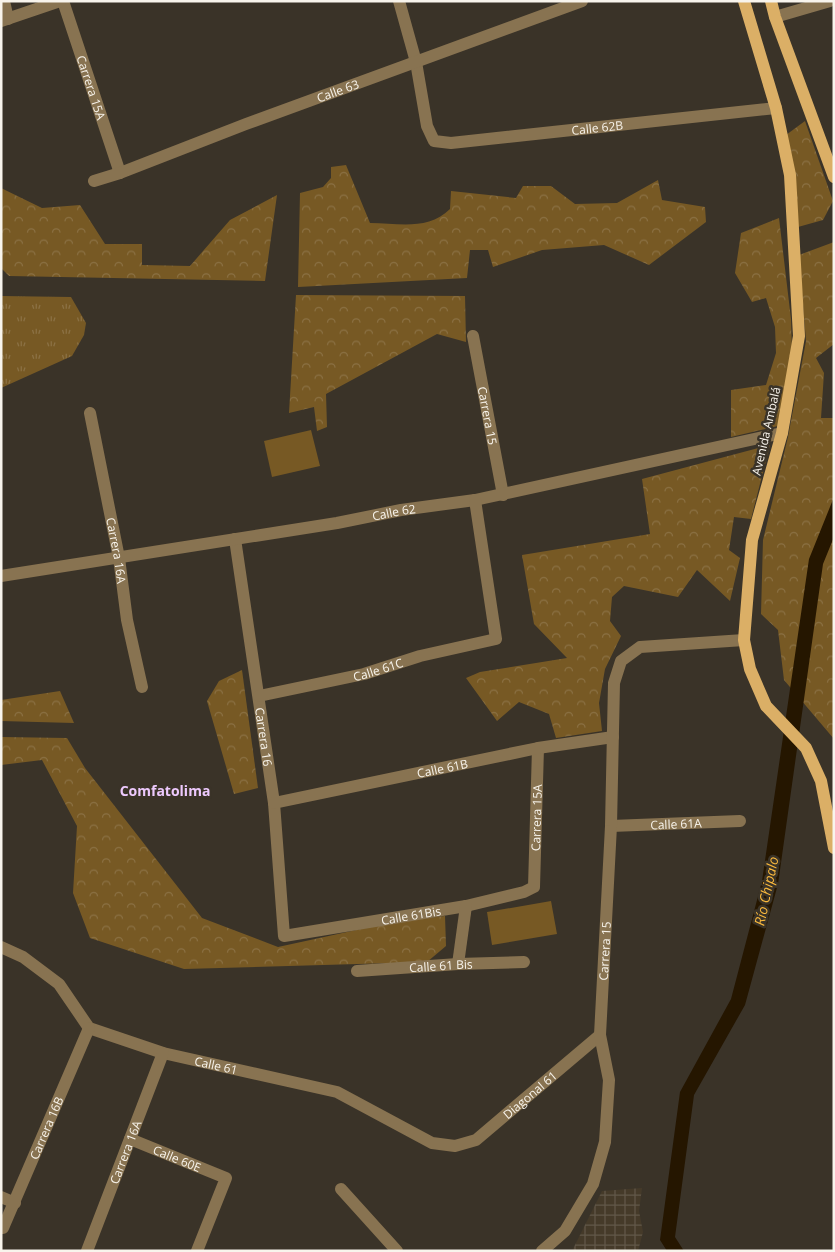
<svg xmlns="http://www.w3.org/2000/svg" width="835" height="1252" viewBox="0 0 835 1252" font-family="'Open Sans',sans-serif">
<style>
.industrial{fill:url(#industrial-grid)}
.grass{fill:url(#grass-tufts)}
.forest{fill:url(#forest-crowns)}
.garden{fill:#775924}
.water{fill:#251600}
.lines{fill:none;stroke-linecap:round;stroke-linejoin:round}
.minor{stroke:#887351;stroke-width:12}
.major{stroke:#dbaf66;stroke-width:12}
.labels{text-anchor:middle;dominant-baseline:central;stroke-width:5;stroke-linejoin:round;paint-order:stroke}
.street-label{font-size:12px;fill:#f8f4ec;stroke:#3a3328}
.neighbourhood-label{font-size:14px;font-weight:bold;fill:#edc9fd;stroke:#3a3328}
.water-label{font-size:14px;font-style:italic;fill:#fcba3d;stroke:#3a3328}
</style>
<defs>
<pattern id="industrial-grid" width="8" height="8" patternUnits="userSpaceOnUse" patternTransform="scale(1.25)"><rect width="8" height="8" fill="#453a29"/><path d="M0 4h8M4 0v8" fill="none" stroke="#615748"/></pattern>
<pattern id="grass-tufts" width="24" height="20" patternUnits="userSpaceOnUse" patternTransform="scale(1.25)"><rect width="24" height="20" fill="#775924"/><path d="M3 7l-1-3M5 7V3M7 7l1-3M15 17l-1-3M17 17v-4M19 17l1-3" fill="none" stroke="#8b7144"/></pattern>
<pattern id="forest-crowns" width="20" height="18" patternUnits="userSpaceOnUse" patternTransform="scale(1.25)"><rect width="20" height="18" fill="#775924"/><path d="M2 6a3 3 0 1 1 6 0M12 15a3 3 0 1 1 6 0" fill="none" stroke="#8b7144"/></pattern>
</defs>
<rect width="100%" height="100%" fill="#3a3328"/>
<path class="industrial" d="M 642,1188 L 639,1211 L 643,1232 L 638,1251 L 572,1251 L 602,1191 Z"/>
<path class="grass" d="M 1,296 L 71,297 L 86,323 L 84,335 L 72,356 L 1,388 Z"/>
<g class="forest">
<path d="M 805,121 L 833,201 L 823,220 L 798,227 L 786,135 Z"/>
<path d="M 346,165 L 370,223 C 398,223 428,231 450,209 L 451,191 L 516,198 L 523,186 L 551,186 L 575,204 L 617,203 L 658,180 L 662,200 L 705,207 L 706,222 L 649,265 L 604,245 L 542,250 L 493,267 L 488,250 L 470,250 L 467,278 L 298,287 L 300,193 L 323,187 L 331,178 L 331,167 Z"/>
<path d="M 1,188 L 42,208 L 80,205 L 105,244 L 142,244 L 142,265 L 190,266 L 230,220 L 277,195 L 265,281 L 9,276 L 1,268 Z"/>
<path d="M 779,218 L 791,319 L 792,350 L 778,426 L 731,437 L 731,390 L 766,385 L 776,353 L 775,327 L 766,298 L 752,302 L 735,273 L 741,233 Z"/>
<path d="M 834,242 L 834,344 L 816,358 L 824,373 L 821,418 L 834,418 L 834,739 L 784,680 L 778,630 L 761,614 L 763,540 L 788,437 L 806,341 L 799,255 Z"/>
<path d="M 296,295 L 465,296 L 466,342 L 437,334 L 326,394 L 327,427 L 317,431 L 314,407 L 289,413 Z"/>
<path d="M 770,445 L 751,519 L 734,517 L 729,550 L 740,558 L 730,601 L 697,570 L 678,597 L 624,586 L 612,597 L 610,621 L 621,636 L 605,669 L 599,703 L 602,731 L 556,738 L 549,714 L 519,702 L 497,721 L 466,678 L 480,672 L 567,658 L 534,624 L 522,555 L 650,534 L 642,479 Z"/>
<path d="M 242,670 L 258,788 L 234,794 L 207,701 L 219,681 Z"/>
<path d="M 60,691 L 74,723 L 1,721 L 1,700 Z"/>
<path d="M 1,737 L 67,738 L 85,768 L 202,918 L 278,947 L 393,922 L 445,916 L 446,946 L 427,962 L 184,969 L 90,938 L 73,893 L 77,826 L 42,760 L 1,765 Z"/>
</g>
<g class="garden">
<path d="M 311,430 L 320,466 L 272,477 L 264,441 Z"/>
<path d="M 551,901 L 557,934 L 492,945 L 487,912 Z"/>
</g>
<path class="water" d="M 834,497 L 834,537 L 823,564 L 778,884 L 745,1005 L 694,1095 L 675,1237 L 684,1251 L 667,1251 L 660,1240 L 680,1092 L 731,999 L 762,881 L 809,559 Z"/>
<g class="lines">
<g class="minor">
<path d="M 4,1 L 8,19"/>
<path id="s1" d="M 63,1 L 120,173"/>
<path id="s2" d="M 399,1 L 416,62 L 427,126 L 434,141 L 451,143 L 776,108"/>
<path d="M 775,17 L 830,1"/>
<path d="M 1,21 L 60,1"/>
<path id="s3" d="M 94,181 L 120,173 L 246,124 L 582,1"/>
<path id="s4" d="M 473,336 L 503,495"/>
<path id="s5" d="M 90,413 L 119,558 L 127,620 L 142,687"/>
<path id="s6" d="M 235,539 L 274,803 L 284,936 L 466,906 L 524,892 L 534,887 L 538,748"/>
<path id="s7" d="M 1,576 L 337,523 L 401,510 L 475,500 L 782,433"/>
<path id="s8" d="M 259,696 L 364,674 L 420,656 L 496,639 L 475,500"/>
<path id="s9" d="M 274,803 L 538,748 L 613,737"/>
<path id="s10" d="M 611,826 L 740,821"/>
<path id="s11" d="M 1,947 L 23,957 L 59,984 L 89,1028 L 163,1053 L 337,1092 L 432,1143 L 455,1146 L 476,1140 L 600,1035"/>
<path d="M 458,964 L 466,906"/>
<path id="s12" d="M 357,971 L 458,964 L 524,962"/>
<path id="s13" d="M 130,1139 L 226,1178 L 197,1251"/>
<path d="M 341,1189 L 397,1251"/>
<path d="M 1,1197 L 15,1203"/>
<path id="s14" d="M 3,1228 L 89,1028"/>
<path id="s15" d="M 87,1251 L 163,1053"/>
<path id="s16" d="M 542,1251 L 565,1231 L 593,1184 L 605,1142 L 609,1080 L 600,1035 L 611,826 L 614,683 L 621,661 L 640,647 L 744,640"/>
</g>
<g class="major">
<path d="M 744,1 L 776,108 L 790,175 L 799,336 L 782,433 L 752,540 L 744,640 L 750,669 L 766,706 L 806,748 L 821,781 L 834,848"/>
<path d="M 771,1 L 775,17 L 834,177"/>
</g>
</g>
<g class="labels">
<g class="street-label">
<text stroke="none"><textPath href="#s1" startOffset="91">Carrera 15A</textPath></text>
<text stroke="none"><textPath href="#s3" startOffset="260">Calle 63</textPath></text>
<text stroke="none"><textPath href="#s2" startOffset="309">Calle 62B</textPath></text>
<text stroke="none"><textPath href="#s4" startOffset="81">Carrera 15</textPath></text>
<text transform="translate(766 431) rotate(-77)">Avenida Ambalá</text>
<text stroke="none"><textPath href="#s7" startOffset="398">Calle 62</textPath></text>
<text stroke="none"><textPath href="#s5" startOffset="140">Carrera 16A</textPath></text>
<text stroke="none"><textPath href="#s8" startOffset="122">Calle 61C</textPath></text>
<text stroke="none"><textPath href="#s6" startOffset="200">Carrera 16</textPath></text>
<text stroke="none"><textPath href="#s9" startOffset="172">Calle 61B</textPath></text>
<text stroke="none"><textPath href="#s6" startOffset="725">Carrera 15A</textPath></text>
<text stroke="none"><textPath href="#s10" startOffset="65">Calle 61A</textPath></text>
<text stroke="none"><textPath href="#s6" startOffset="529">Calle 61Bis</textPath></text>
<text stroke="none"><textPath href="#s16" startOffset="321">Carrera 15</textPath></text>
<text stroke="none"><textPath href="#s12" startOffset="84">Calle 61 Bis</textPath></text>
<text stroke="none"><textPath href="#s11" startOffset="255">Calle 61</textPath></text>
<text stroke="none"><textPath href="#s11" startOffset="602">Diagonal 61</textPath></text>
<text stroke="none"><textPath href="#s14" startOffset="109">Carrera 16B</textPath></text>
<text stroke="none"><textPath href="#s15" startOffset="106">Carrera 16A</textPath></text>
<text stroke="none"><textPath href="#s13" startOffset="51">Calle 60E</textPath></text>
</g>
<g class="neighbourhood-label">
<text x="165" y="790">Comfatolima</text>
</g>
<g class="water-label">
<text transform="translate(766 891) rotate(-78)">Río Chipalo</text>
</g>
</g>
<rect width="835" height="1252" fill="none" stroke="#f8f4ec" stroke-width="5"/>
</svg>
